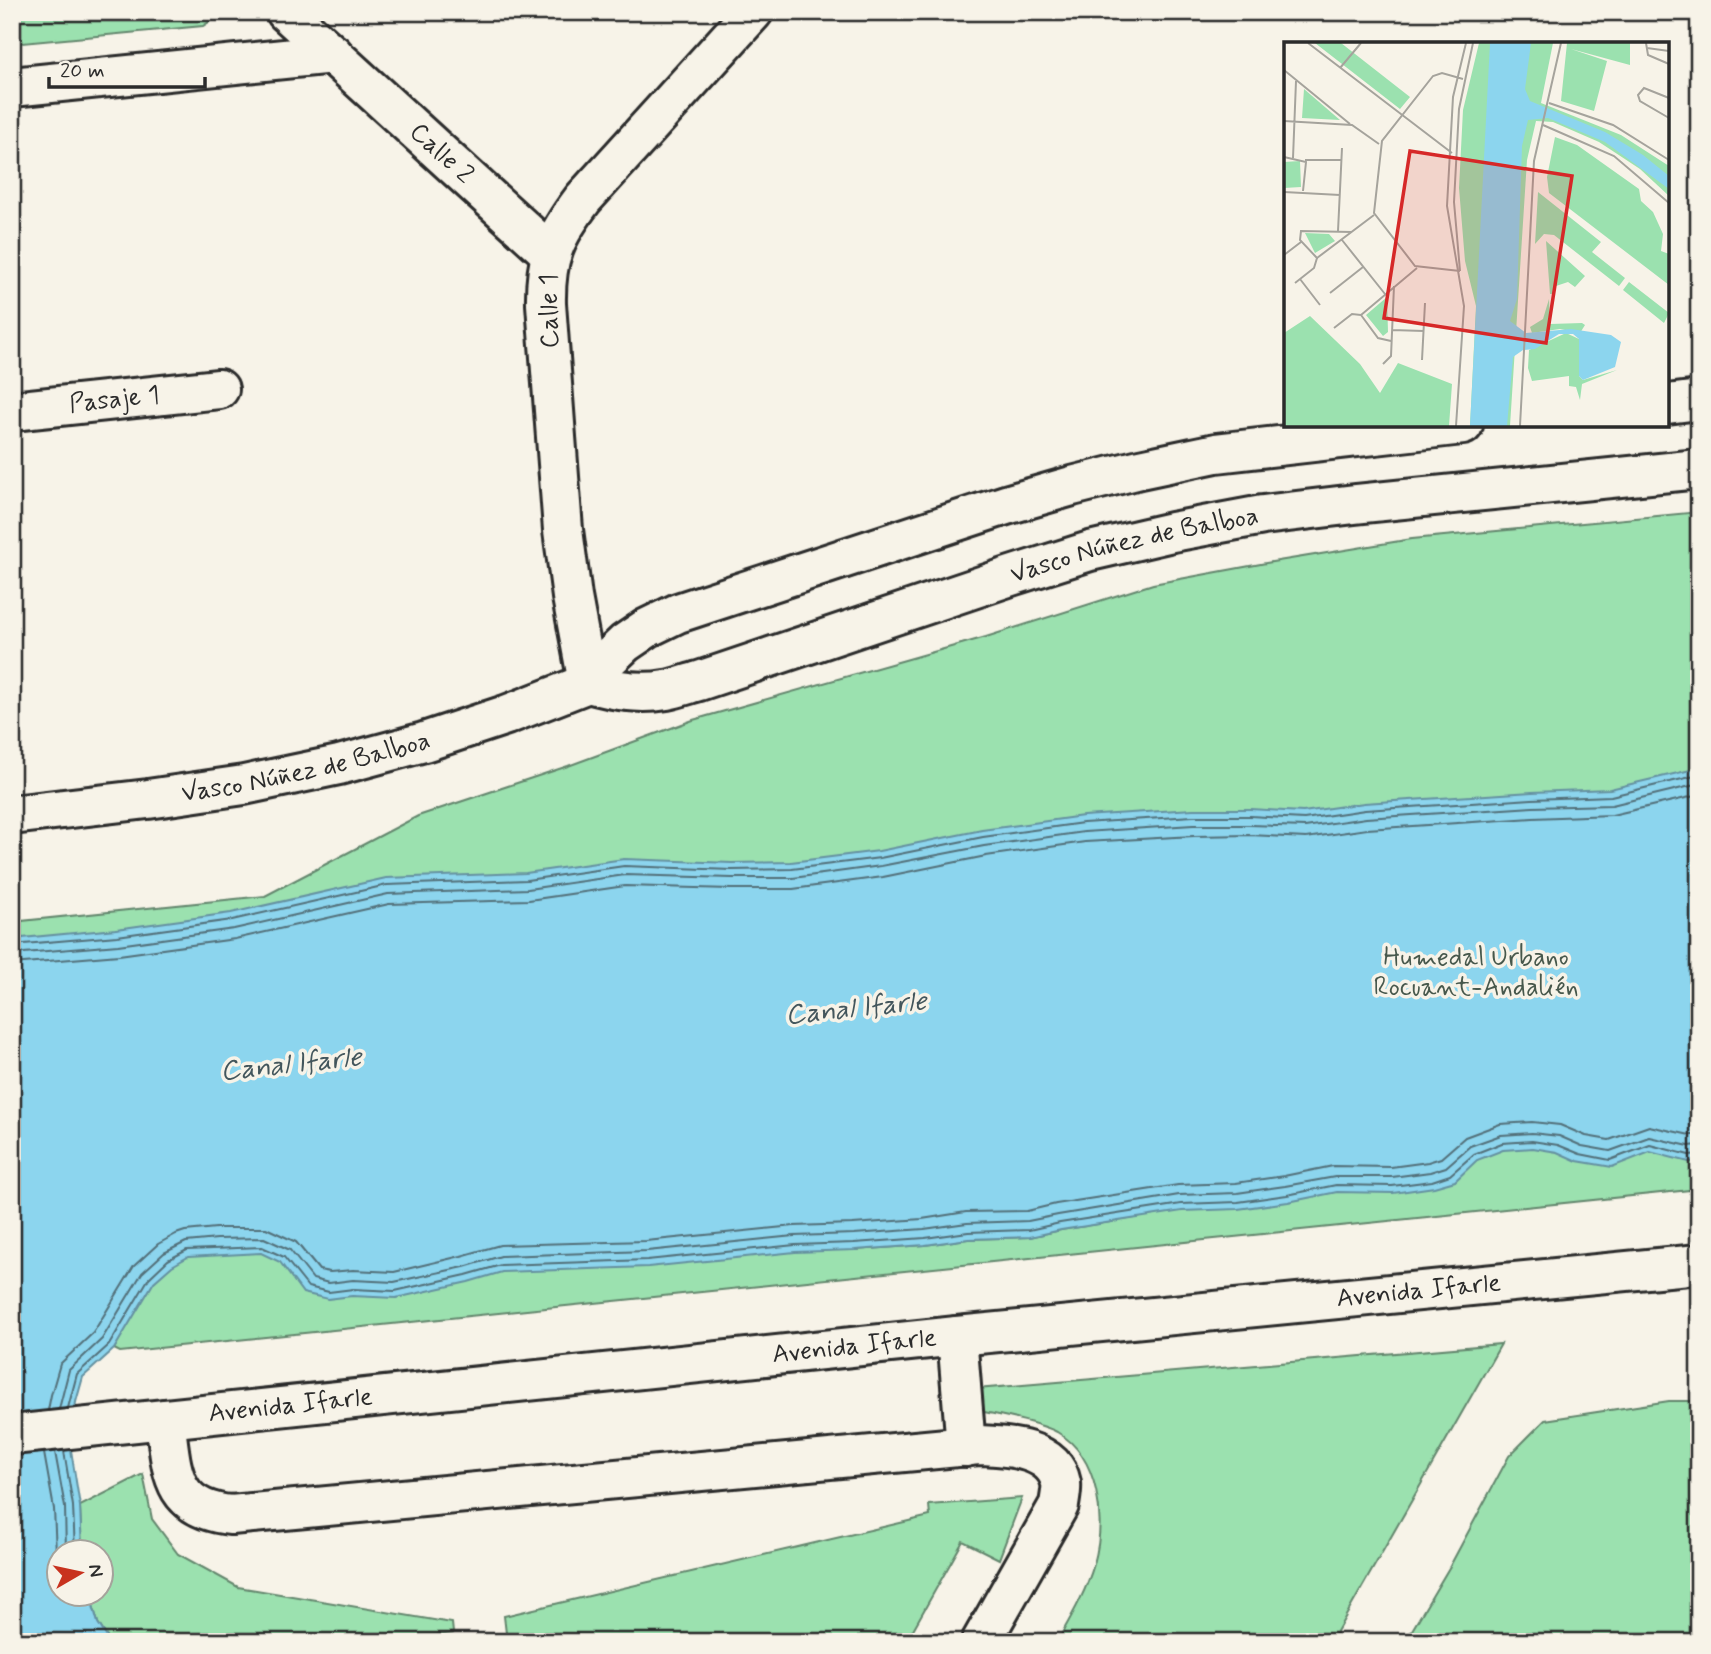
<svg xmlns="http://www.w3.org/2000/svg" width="1711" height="1654" viewBox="0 0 1711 1654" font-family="Mynerve,sans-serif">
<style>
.green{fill:#9be1af;stroke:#63866d;stroke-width:2;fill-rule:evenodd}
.water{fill:#8cd5ee;stroke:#6591a0;stroke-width:2}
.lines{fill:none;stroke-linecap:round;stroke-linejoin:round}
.shore{stroke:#526f79;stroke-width:2}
.minor-casing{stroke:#2b2b2b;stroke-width:44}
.minor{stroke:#f7f3e8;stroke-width:38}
.labels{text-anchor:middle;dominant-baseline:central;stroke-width:7;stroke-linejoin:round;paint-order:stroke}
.street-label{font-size:26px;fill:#2b2b2b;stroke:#f7f3e8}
.park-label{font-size:26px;fill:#47584c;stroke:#f7f3e8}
.water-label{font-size:28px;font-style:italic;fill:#43565c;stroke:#f7f3e8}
.inset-road{fill:none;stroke:#a5a39c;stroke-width:2}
.view{fill:#d62828;fill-opacity:0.15;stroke:#d62828;stroke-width:3.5}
.inset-edge{fill:none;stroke:#2b2b2b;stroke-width:3.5}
</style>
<rect width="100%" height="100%" fill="#f7f3e8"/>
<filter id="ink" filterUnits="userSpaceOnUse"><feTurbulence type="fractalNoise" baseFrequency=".0143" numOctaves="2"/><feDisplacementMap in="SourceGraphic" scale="14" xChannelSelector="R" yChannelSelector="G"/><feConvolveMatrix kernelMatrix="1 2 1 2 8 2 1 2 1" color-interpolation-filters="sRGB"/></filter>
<g filter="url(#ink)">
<g class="green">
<path d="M 12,12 L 214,12 L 209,22 L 203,26 L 12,44 Z"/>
<path d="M 1699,512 L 1699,1189 L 120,1352 L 114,1349 L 115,1347 L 12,1356 L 12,922 L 265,896 L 418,816 L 568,766 L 693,720 L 986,637 L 1153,584 L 1266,563 L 1412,539 ZM 1141,1217 L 1061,1230 L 1030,1237 L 968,1239 L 925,1245 L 855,1250 Z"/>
<path d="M 1501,1344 L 1331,1642 L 1057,1642 C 1071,1617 1086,1592 1094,1564 C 1106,1520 1100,1457 1057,1432 C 1038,1422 1004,1416 984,1412 L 977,1389 Z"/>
<path d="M 1669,1401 L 1699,1401 L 1699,1642 L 1405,1642 L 1450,1566 L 1509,1456 L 1545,1420 Z"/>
<path d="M 143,1474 L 152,1519 L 178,1554 L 238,1587 L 452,1623 L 453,1633 L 373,1642 L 110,1642 L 98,1623 L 90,1595 L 102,1594 L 102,1552 L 82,1552 L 80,1506 Z"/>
<path d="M 1022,1498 L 999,1559 L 963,1541 L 906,1642 L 574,1642 L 572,1637 L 562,1642 L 507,1642 L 504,1616 L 930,1516 L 929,1505 Z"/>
</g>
<path class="water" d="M 1699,768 L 1699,1161 L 1689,1162 L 1650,1152 L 1612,1167 L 1577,1161 L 1557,1152 L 1533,1148 L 1503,1150 L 1477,1160 L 1455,1181 L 1434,1187 L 1393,1193 L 1337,1192 L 1288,1202 L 1238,1209 L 1182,1211 L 1061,1230 L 1030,1237 L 968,1239 L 925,1245 L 855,1250 L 795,1252 L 648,1267 L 502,1272 L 468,1282 L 396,1298 L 352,1296 L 328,1299 L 303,1293 L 280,1262 L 261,1253 L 188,1257 L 172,1266 L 154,1282 L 114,1349 L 83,1377 L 76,1402 L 70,1444 L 80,1506 L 82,1552 L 60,1552 L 60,1594 L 90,1595 L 98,1623 L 110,1642 L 12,1642 L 12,939 L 116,929 L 231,913 L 386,878 L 526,873 L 624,859 L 732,863 L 791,862 L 879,851 L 982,830 L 1083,816 L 1193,809 L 1250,809 L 1303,812 L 1364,803 L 1532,792 L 1610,789 Z"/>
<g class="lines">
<g class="shore">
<path d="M 12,945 L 117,936 L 232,920 L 387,885 L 527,880 L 624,866 L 732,870 L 792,869 L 880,858 L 983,837 L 1083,823 L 1193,816 L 1250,816 L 1304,819 L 1365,810 L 1532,799 L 1611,796 L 1699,775"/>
<path d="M 12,954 L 118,945 L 234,929 L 388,894 L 528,889 L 625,875 L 732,878 L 793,878 L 881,866 L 984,846 L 1084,832 L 1193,825 L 1250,825 L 1305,827 L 1366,818 L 1533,807 L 1612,805 L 1699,784"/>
<path d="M 12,964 L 119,955 L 235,939 L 389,904 L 529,900 L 625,886 L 731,889 L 793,889 L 883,877 L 986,856 L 1085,842 L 1194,836 L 1250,835 L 1306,838 L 1367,829 L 1533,818 L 1612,815 L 1699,795"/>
<path d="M 68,1408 L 77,1374 L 109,1345 L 149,1278 L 168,1260 L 187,1250 L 262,1247 L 284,1257 L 308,1287 L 329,1292 L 353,1289 L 395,1291 L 466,1275 L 501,1265 L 647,1260 L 795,1245 L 854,1243 L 925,1238 L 968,1232 L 1029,1230 L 1060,1223 L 1181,1204 L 1238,1202 L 1287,1195 L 1336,1185 L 1392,1186 L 1432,1181 L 1450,1175 L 1474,1154 L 1502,1143 L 1532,1141 L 1558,1145 L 1580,1154 L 1610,1160 L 1650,1145 L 1689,1155 L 1699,1154"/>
<path d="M 59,1409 L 69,1370 L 102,1339 L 142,1273 L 164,1253 L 186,1242 L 217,1239 L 264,1238 L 290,1250 L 313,1279 L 329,1283 L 353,1280 L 394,1282 L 464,1267 L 501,1256 L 647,1251 L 794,1236 L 854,1234 L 924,1229 L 967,1223 L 1028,1221 L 1058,1215 L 1179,1195 L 1237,1193 L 1285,1186 L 1335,1177 L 1392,1177 L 1430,1172 L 1446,1167 L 1470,1146 L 1501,1135 L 1532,1133 L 1559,1136 L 1582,1146 L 1610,1151 L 1649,1137 L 1689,1146 L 1699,1145"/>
<path d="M 48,1410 L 51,1395 L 60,1364 L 93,1333 L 134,1266 L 158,1244 L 176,1234 L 185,1231 L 216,1228 L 266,1228 L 296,1242 L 319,1270 L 330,1272 L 353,1270 L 394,1272 L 461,1256 L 500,1245 L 646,1241 L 794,1226 L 853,1224 L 922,1219 L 966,1212 L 1027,1211 L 1056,1204 L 1178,1185 L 1236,1183 L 1284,1176 L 1333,1166 L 1391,1167 L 1428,1162 L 1441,1158 L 1465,1137 L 1500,1124 L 1532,1122 L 1560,1125 L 1586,1136 L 1609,1140 L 1649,1126 L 1690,1135 L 1699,1135"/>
<path d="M 64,1451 L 73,1506 L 75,1552"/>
<path d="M 55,1452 L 65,1507 L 66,1552"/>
<path d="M 44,1453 L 54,1509 L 56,1553 L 60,1565"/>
</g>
<g class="minor-casing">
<g id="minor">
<path id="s1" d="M 286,12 L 551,254"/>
<path d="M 12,87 L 333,54"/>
<path d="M 1667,404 L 1699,400"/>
<path id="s2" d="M 12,411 L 219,389"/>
<path id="s3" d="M 588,683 C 613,690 639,695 666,690 C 677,688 688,684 699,681 L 1011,576 L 1090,551 L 1172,532 L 1263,515 L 1355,504 L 1699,469"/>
<path d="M 588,683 L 572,597 L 563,530 L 546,304 C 545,257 555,236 583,199 L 753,12"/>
<path id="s4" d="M 12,815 L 148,799 L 244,785 L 339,765 L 424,742 L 506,715 L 588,683 L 605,662 L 625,643 L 647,628 L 678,613 L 1006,505 L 1072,486 L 1140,469 L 1216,453 L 1463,425"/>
<path d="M 957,1336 L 966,1447"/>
<path d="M 165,1419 C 172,1469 169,1509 231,1515 L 979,1445 C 1007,1446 1054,1448 1061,1483 C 1062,1489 1060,1498 1059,1505 L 981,1642"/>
<path id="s5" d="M 12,1435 L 957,1336 L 1699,1264"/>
</g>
</g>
<use href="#minor" class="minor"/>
</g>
</g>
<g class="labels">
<g class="street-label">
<text stroke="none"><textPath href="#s1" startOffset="210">Calle 2</textPath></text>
<text transform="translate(550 311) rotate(-91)">Calle 1</text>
<text stroke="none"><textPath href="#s2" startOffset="103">Pasaje 1</textPath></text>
<text stroke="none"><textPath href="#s3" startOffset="570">Vasco Núñez de Balboa</textPath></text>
<text stroke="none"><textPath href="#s4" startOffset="298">Vasco Núñez de Balboa</textPath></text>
<text stroke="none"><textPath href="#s5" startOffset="1414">Avenida Ifarle</textPath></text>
<text stroke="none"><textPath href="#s5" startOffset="847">Avenida Ifarle</textPath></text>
<text stroke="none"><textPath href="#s5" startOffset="280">Avenida Ifarle</textPath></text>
</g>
<g class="park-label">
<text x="1476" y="958">Humedal Urbano<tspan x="1476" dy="30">Rocuant-Andalién</tspan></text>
</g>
<g class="water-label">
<text transform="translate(856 1009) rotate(-6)">Canal Ifarle</text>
<text transform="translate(291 1065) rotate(-6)">Canal Ifarle</text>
</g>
</g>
<g transform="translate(1284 42)">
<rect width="385" height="385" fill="#f7f3e8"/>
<path d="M 31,1 L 57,1 L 126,55 L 116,67 ZM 195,1 L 269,1 L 257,61 L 337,93 L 385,124 L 385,154 L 356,127 L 315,100 L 269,80 L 252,79 L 243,118 L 226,384 L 186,384 L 192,264 L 181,219 L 175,146 L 179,68 ZM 283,1 L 346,1 L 346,23 L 287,7 L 323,19 L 310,69 L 277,59 ZM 20,47 L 56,78 L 18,76 ZM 271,95 L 293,103 L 355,147 L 357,159 L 369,170 L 379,192 L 377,209 L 385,212 L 385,243 L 265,151 L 263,135 ZM 16,119 L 17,145 L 0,146 L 0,120 ZM 254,150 L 317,200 L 308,210 L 341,236 L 335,244 L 270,193 L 260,192 L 251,202 ZM 21,191 L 45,192 L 51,199 L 31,211 ZM 262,199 L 301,234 L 291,245 L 284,240 L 269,245 L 270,252 L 266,252 ZM 345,240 L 385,271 L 380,281 L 339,248 ZM 103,255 L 104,290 L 99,294 L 82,273 ZM 265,257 L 266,282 L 298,281 L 301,283 L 296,291 L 276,287 L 248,291 L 246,285 L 259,277 ZM 26,274 L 76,322 L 96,351 L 114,321 L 168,342 L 165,384 L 0,384 L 0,291 ZM 282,291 L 295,297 L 295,334 L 299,338 L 333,328 L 298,342 L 296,358 L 292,345 L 285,344 L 285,334 L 248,339 L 244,326 L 245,308 Z" fill="#9be1af"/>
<path d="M 206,1 L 247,1 L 241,47 L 246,59 L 321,90 L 359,113 L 385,134 L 385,147 L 321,100 L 264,76 L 244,78 L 238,104 L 233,257 L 226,279 L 242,291 L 287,287 L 327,293 L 337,300 L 331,325 L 299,338 L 295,334 L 295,297 L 289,292 L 275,292 L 251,307 L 239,308 L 229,315 L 223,384 L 186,384 Z" fill="#8cd5ee"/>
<path class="inset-road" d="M 24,1 L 168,111M 362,1 L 364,13 L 385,22M 363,6 L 385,9M 56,26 L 77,1M 0,28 L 66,82M 385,56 L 360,46 L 354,53 L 356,59 L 385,76M 265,61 L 329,83 L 385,118M 0,79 L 68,83 L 95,102M 259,83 L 330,114 L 385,161M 0,115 L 22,120 L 19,149M 9,116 L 12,39M 21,118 L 57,118M 0,150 L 56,153M 54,189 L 58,106M 58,198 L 101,252M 0,213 L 17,200M 33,216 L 16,198 L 17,189 L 68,190M 33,216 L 90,173M 176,229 L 131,224 L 90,171 L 98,99 L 149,34 L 158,31 L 179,37M 176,229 L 170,160 L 175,67 L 189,1M 16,237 L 36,263M 11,241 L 30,226 L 33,216M 46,251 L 79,225M 77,273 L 133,226M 77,273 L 94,296 L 107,299M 50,286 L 68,272 L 77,273M 108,288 L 140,289M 138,318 L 141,261M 99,322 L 107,314 L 110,244M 172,384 L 180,264 L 163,164 L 169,55 L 182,1M 236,384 L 250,119 L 277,1"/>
<path class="view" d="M 126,109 L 288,134 L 262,301 L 100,276 Z"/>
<rect width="385" height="385" class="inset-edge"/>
</g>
<rect width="1711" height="1654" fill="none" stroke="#f7f3e8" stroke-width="42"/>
<rect x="21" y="21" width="1669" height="1612" fill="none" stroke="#2b2b2b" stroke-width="2.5" filter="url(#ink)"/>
<g transform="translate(80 1573) rotate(81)"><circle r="33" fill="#f7f3e8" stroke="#a5a39c" stroke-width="2"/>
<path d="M0-5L12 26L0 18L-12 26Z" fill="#c8321e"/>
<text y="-10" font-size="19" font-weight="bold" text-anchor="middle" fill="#2b2b2b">N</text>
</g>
<path d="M49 77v10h156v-10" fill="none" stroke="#2b2b2b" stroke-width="3.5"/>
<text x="60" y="77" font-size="21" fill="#2b2b2b" stroke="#f7f3e8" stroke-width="5" paint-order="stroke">20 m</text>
</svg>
